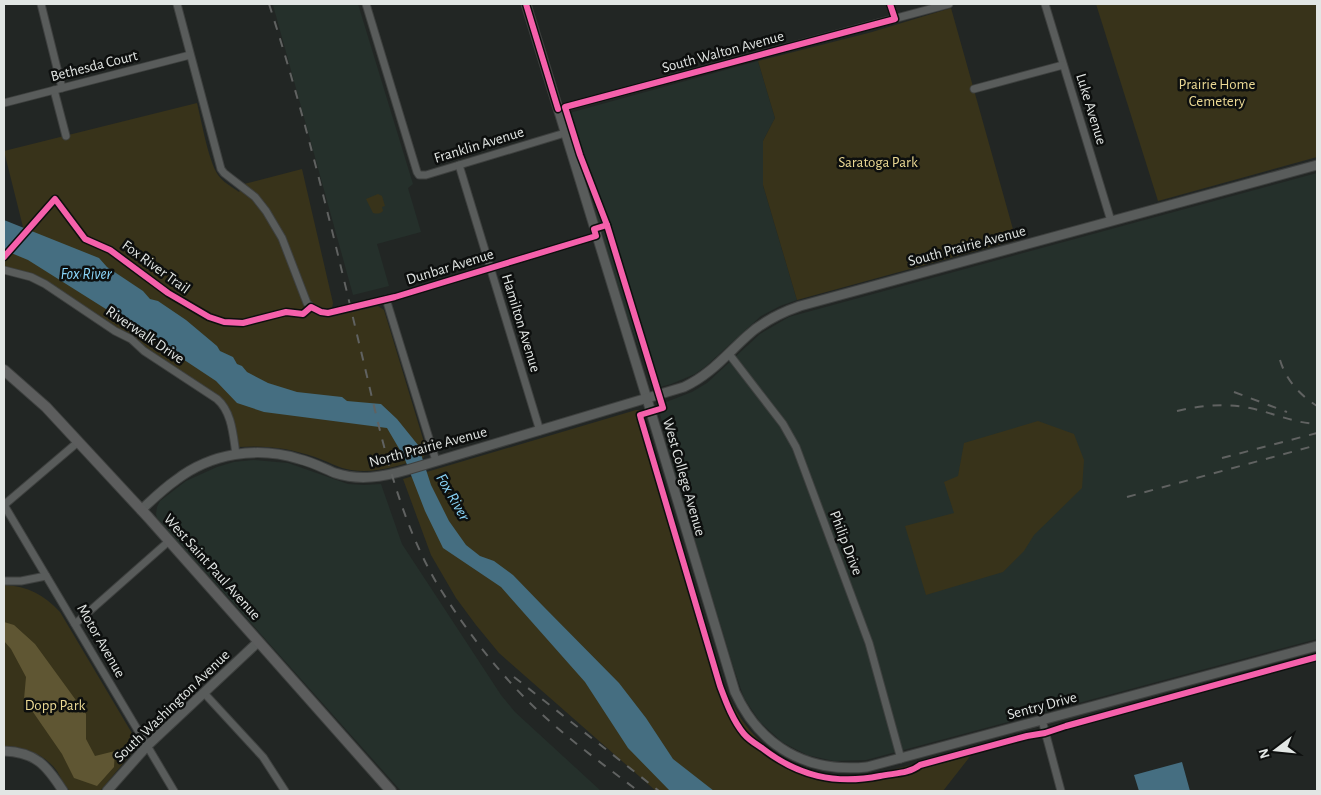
<svg xmlns="http://www.w3.org/2000/svg" width="1321" height="795" viewBox="0 0 1321 795" font-family="'Alegreya Sans',sans-serif">
<style>
.built{fill:#25302b}
.green{fill:#38331a}
.forest{fill:#5f5633}
.water{fill:#456e81}
.lines{fill:none;stroke-linecap:round;stroke-linejoin:round}
.minor-casing{stroke:#3e403f;stroke-width:9}
.tertiary-casing{stroke:#3e403f;stroke-width:11}
.secondary-casing{stroke:#3e403f;stroke-width:12}
.minor{stroke:#595c5b;stroke-width:7}
.tertiary{stroke:#595c5b;stroke-width:9}
.secondary{stroke:#5c5d5d;stroke-width:10}
.rail{stroke:#606261;stroke-width:2;stroke-dasharray:9 9;stroke-linecap:butt}
.cycleway-casing{stroke:#0d0f0e;stroke-width:9}
.cycleway{stroke:#f560ab;stroke-width:6}
.labels{text-anchor:middle;dominant-baseline:central;stroke-width:5;stroke-linejoin:round;paint-order:stroke}
.street-label{font-size:15px;fill:#e2e6e4;stroke:#0d0f0e}
.park-label{font-size:15px;fill:#ebd994;stroke:#0d0f0e}
.water-label{font-size:16px;font-style:italic;fill:#8ad5f9;stroke:#0d0f0e}
</style>
<rect width="100%" height="100%" fill="#222624"/>
<g class="built">
<path d="M 279,4 L 358,4 L 413,184 L 408,188 L 421,232 L 377,244 L 389,286 L 353,295 L 273,5 Z"/>
<path d="M 758,61 L 775,118 L 763,141 L 763,185 L 797,300 L 780,306 L 761,316 L 705,367 L 695,374 L 671,384 L 656,388 L 651,384 L 641,352 L 629,322 L 590,194 L 588,191 L 566,116 L 569,113 Z"/>
<path d="M 1317,173 L 1317,639 L 866,760 L 834,761 L 807,755 L 782,742 L 760,722 L 744,698 L 733,666 L 675,474 L 659,410 L 661,404 L 692,392 L 707,383 L 760,334 L 789,317 Z"/>
<path d="M 253,460 L 288,463 L 348,484 L 364,485 L 381,484 L 402,544 L 501,695 L 515,712 L 601,791 L 401,791 L 157,518 L 156,514 L 157,507 L 160,501 L 186,481 L 217,467 L 234,462 Z"/>
</g>
<g class="green">
<path d="M 1096,4 L 1317,4 L 1317,157 L 1158,201 Z"/>
<path d="M 951,8 L 1016,240 L 797,300 L 763,185 L 763,141 L 775,118 L 758,61 L 872,32 Z"/>
<path d="M 197,103 C 202,123 208,159 218,175 C 223,182 232,187 239,192 L 244,184 L 302,169 L 333,303 L 332,308 L 334,316 L 378,306 L 384,310 L 427,452 L 423,458 C 400,465 376,474 351,470 C 338,468 327,461 315,457 C 289,448 265,445 238,447 C 235,430 233,413 222,400 L 54,287 L 4,268 L 4,253 L 6,253 L 23,227 L 4,151 Z"/>
<path d="M 378,194 L 382,196 L 385,206 L 382,207 L 383,211 C 380,214 377,214 373,213 L 366,199 Z"/>
<path d="M 636,410 L 641,410 L 644,416 L 725,688 C 747,744 798,783 861,775 C 899,771 943,755 979,745 L 943,791 L 656,791 L 499,653 L 476,625 L 456,598 L 431,555 L 403,479 Z"/>
<path d="M 1038,421 L 1074,434 L 1084,460 L 1082,488 L 1034,535 L 1024,551 L 1003,572 L 926,595 L 905,526 L 954,513 L 944,482 L 958,476 L 964,443 Z"/>
<path d="M 4,585 C 28,586 44,595 60,612 L 136,740 L 137,747 L 100,791 L 70,791 C 64,785 61,778 57,771 C 45,754 23,746 4,746 Z"/>
</g>
<path class="forest" d="M 4,622 L 14,625 L 35,644 L 86,714 L 86,739 L 95,756 L 115,751 L 114,767 L 97,786 L 74,778 L 62,754 L 24,699 L 26,677 L 11,649 L 4,641 Z"/>
<g class="water">
<path d="M 4,220 L 99,258 L 107,267 L 143,291 L 150,299 L 158,301 L 186,320 L 217,346 L 220,351 L 233,357 L 237,364 L 242,366 L 247,372 L 268,383 L 297,392 L 342,397 L 347,401 L 381,404 L 397,419 L 418,445 L 431,485 L 449,521 L 466,545 L 480,556 L 494,561 L 513,575 L 544,607 L 619,683 L 646,718 L 673,759 L 714,791 L 670,791 L 628,748 L 585,682 L 501,587 L 443,548 L 425,511 L 404,457 L 387,428 L 264,412 L 237,403 L 216,381 L 136,328 L 28,260 L 4,250 Z"/>
<path d="M 1182,762 L 1190,791 L 1139,791 L 1134,775 Z"/>
</g>
<g class="lines">
<g class="minor-casing">
<g id="minor">
<path d="M 41,4 L 62,88"/>
<path d="M 177,4 L 221,169 L 224,173 L 255,197 L 266,211 L 282,238 L 307,303 L 311,307 L 321,312 L 328,313 L 395,297 L 596,236"/>
<path d="M 366,4 L 417,172 L 419,175 L 426,175 L 565,133"/>
<path d="M 890,4 L 895,19"/>
<path d="M 1045,4 L 1111,221"/>
<path d="M 974,89 L 1063,65"/>
<path d="M 54,90 L 66,136"/>
<path d="M 4,103 L 190,55"/>
<path d="M 558,109 L 949,4"/>
<path d="M 459,165 L 540,431"/>
<path d="M 4,270 L 31,277 L 45,284 L 115,331 L 131,339 L 144,351 L 217,399 C 232,412 233,435 236,454"/>
<path d="M 386,299 L 436,461"/>
<path d="M 729,354 L 783,424 L 796,447 L 869,643 L 901,759"/>
<path d="M 4,505 L 174,791"/>
<path d="M 4,505 L 78,442"/>
<path d="M 4,581 L 21,581 L 46,576"/>
<path d="M 75,624 L 169,541"/>
<path d="M 204,693 L 263,757 L 285,791"/>
<path d="M 1042,720 L 1061,791"/>
</g>
</g>
<g class="tertiary-casing">
<g id="tertiary">
<path d="M 526,4 L 647,399 L 735,692 C 760,747 807,773 867,767 L 1317,646"/>
<path d="M 141,510 C 152,500 163,489 176,480 C 211,453 257,446 299,459 C 312,462 323,468 335,473 C 359,481 383,477 407,470 L 684,387 C 710,375 726,355 747,336 C 762,322 780,313 800,306 L 1317,165"/>
<path d="M 4,751 C 36,752 47,766 63,791"/>
<path d="M 107,791 L 147,746 L 258,642"/>
</g>
</g>
<g class="secondary-casing">
<path id="secondary" d="M 4,370 L 46,407 L 148,517 L 391,791"/>
</g>
<use href="#minor" class="minor"/>
<use href="#tertiary" class="tertiary"/>
<use href="#secondary" class="secondary"/>
<g class="rail">
<path d="M 269,4 C 305,115 332,229 359,343 C 379,424 394,509 436,582 C 461,623 490,662 523,696 C 558,732 599,761 638,791"/>
<path d="M 1280,360 C 1286,380 1300,395 1317,406"/>
<path d="M 1234,392 L 1287,412"/>
<path d="M 1177,411 C 1202,405 1225,403 1250,408 C 1273,413 1294,423 1317,424"/>
<path d="M 1222,458 L 1317,433"/>
<path d="M 1127,497 L 1317,445"/>
<path d="M 514,677 L 659,791"/>
</g>
<g class="cycleway-casing">
<g id="cycleway">
<path d="M 526,4 L 558,109"/>
<path d="M 890,4 L 895,19 L 565,107 L 580,155 L 607,225 L 663,408 L 640,415 L 641,419 L 720,686 C 726,702 733,721 744,734 C 749,740 756,744 762,748 C 798,776 835,785 880,776 C 894,773 909,774 920,765 L 1027,736 L 1045,733 L 1066,726 L 1317,657"/>
<path d="M 4,257 L 55,199 L 85,239 L 110,250 L 168,293 L 209,317 L 224,322 L 243,323 L 286,312 L 303,314 L 311,307 L 321,312 L 328,313 L 395,297 L 596,236 L 594,229 L 607,225"/>
</g>
</g>
<use href="#cycleway" class="cycleway"/>
</g>
<g class="labels">
<g class="street-label">
<text transform="translate(723 52) rotate(-15)">South Walton Avenue</text>
<text transform="translate(94 66) rotate(-14)">Bethesda Court</text>
<text transform="translate(1091 109) rotate(73)">Luke Avenue</text>
<text transform="translate(479 145) rotate(-17)">Franklin Avenue</text>
<text transform="translate(967 246) rotate(-15)">South Prairie Avenue</text>
<text transform="translate(156 267) rotate(36)">Fox River Trail</text>
<text transform="translate(450 267) rotate(-17)">Dunbar Avenue</text>
<text transform="translate(521 323) rotate(73)">Hamilton Avenue</text>
<text transform="translate(145 335) rotate(34)">Riverwalk Drive</text>
<text transform="translate(428 447) rotate(-15)">North Prairie Avenue</text>
<text transform="translate(684 477) rotate(74)">West College Avenue</text>
<text transform="translate(846 543) rotate(69)">Philip Drive</text>
<text transform="translate(212 567) rotate(48)">West Saint Paul Avenue</text>
<text transform="translate(101 641) rotate(60)">Motor Avenue</text>
<text transform="translate(172 706) rotate(-44)">South Washington Avenue</text>
<text transform="translate(1042 706) rotate(-15)">Sentry Drive</text>
</g>
<g class="park-label">
<text x="1217" y="84">Prairie Home<tspan x="1217" dy="17">Cemetery</tspan></text>
<text x="878" y="162">Saratoga Park</text>
<text x="55" y="705">Dopp Park</text>
</g>
<g class="water-label">
<text x="86" y="274">Fox River</text>
<text transform="translate(453 497) rotate(60)">Fox River</text>
</g>
</g>
<rect width="1321" height="795" fill="none" stroke="#e2e6e4" stroke-width="10"/>
<g transform="translate(1276 750) rotate(254)" stroke="#0d0f0e" stroke-width="4" paint-order="stroke">
<path d="M0-4L9 19L0 12L-9 19Z" fill="#e2e6e4"/>
<text y="-8" font-size="14" font-weight="bold" text-anchor="middle" fill="#e2e6e4">N</text>
</g>
</svg>
